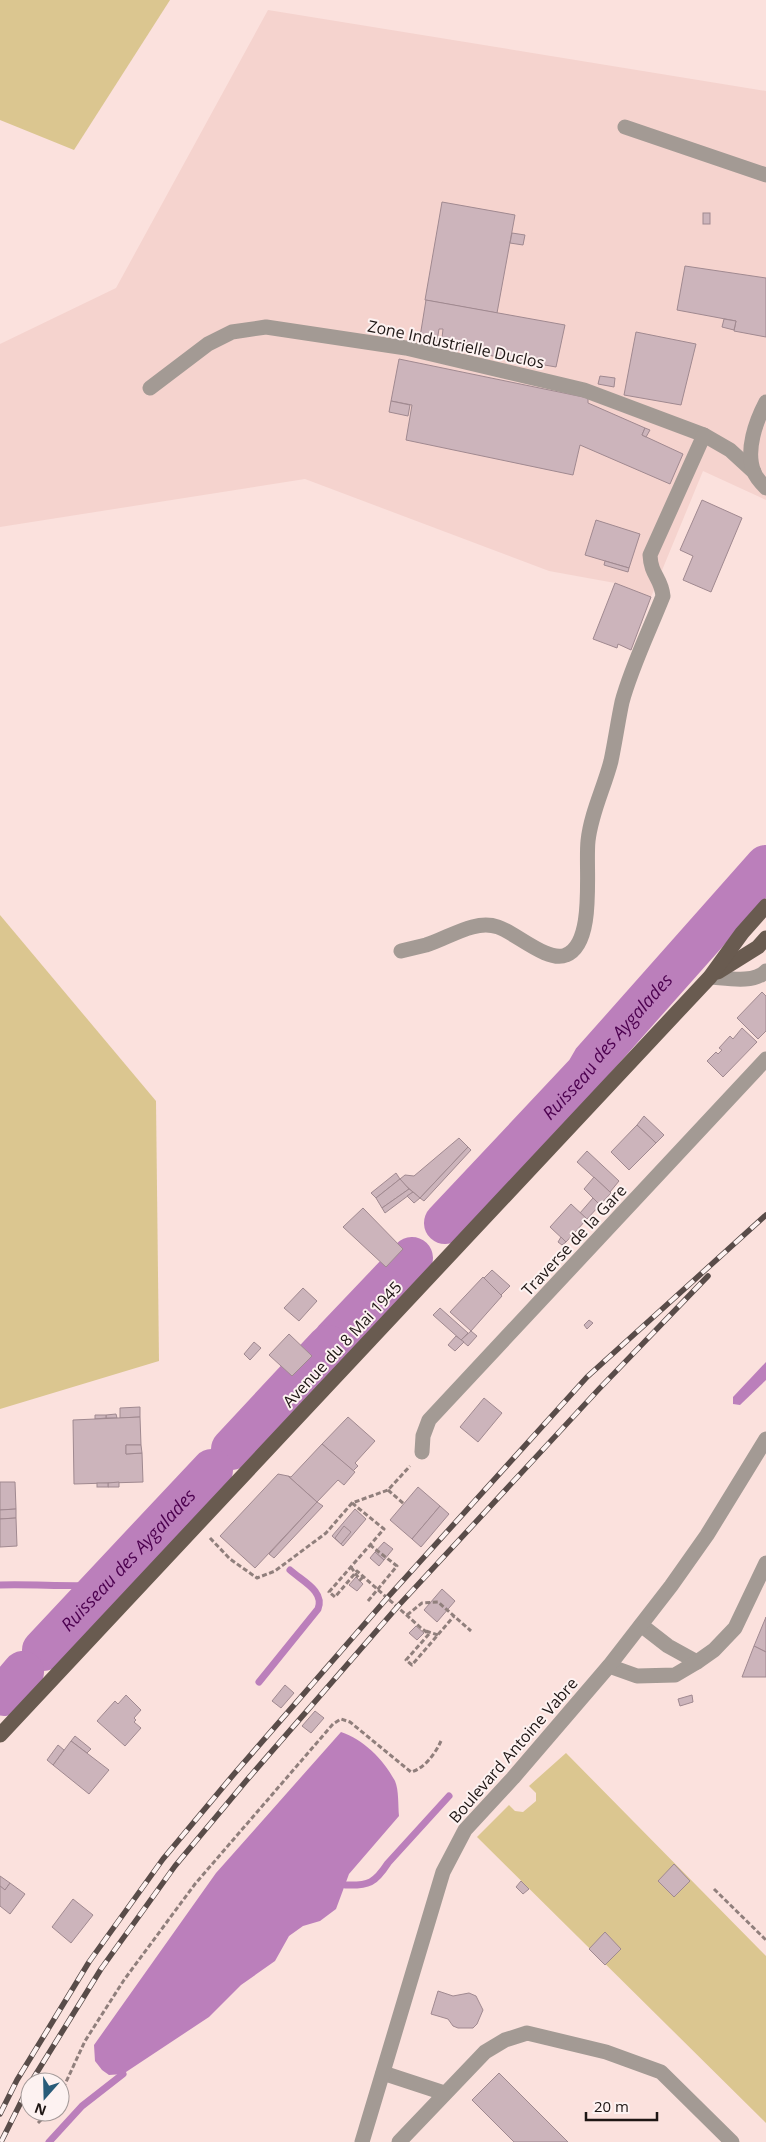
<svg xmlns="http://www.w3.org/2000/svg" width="766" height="2142" viewBox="0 0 766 2142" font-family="'Open Sans',sans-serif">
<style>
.built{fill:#f5d3ce}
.green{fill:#dbc690}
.water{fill:#bb7fbb}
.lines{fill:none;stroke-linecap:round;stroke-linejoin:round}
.stream{stroke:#bb7fbb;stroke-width:7}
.river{stroke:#bb7fbb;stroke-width:42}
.building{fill:#ccb4bb;stroke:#a08990}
.path{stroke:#907f7c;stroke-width:3;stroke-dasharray:5 2.5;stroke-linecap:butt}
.minor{stroke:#a39a94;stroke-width:15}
.major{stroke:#695b50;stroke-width:15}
.rail-casing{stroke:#594c49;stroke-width:5.5}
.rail{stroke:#fdf2f1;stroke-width:4;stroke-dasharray:11;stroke-linecap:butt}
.labels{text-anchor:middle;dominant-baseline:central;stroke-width:4;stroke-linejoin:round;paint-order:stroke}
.street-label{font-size:16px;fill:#1e1614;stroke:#fdf2f1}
.water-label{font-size:18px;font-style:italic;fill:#4c004f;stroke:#fdf2f1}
</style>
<rect width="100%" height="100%" fill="#fbe1dd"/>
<path class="built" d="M 268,10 L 766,91 L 766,500 L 703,471 L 651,597 L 615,583 L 549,571 L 305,479 L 0,527 L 0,344 L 116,288 Z"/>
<g class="green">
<path d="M 0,0 L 170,0 L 74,150 L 0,120 Z"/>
<path d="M 0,915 L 156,1101 L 159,1361 L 0,1409 Z"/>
<path d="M 566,1753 L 766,1956 L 766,2123 L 477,1837 L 509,1805 L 515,1811 L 523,1812 L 536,1801 L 536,1793 L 529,1786 Z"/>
</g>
<g class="water">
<path d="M 766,1362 L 766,1380 L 740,1405 L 733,1404 L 733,1397 Z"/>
<path d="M 341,1732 C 363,1739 384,1760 395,1781 C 399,1790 398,1806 399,1816 L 349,1874 L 336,1909 L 320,1921 L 303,1926 L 289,1936 L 275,1961 L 241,1985 L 209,2017 L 123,2074 L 109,2075 L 102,2070 L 95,2061 L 94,2045 L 216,1873 Z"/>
</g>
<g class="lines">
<g class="stream">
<path d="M 0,1585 C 35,1584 69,1587 104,1585"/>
<path d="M 259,1682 L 318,1609 C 325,1591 302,1581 290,1570"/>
<path d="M 345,1885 C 369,1886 375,1883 388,1863 L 449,1796"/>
<path d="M 49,2142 L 82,2106 L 123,2074"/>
</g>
<g class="river">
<path id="s1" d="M 445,1223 L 586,1073 L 593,1061 L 766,866"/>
<path d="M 334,1340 L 412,1258"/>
<path d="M 232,1449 L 328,1346"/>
<path id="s2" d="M 43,1650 L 212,1470"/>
<path d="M 4,1695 L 23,1672"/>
</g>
</g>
<g class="building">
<path d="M 442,202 L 515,215 L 497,313 L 425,300 Z"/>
<rect x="703" y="213" width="7" height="11"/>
<path d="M 512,233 L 525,235 L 523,245 L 510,243 Z"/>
<path d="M 685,266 L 766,278 L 766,337 L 734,331 L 736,321 L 677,310 Z"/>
<path d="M 426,300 L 565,325 L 556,367 L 441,347 L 443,329 L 439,329 L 436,347 L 419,343 Z"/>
<path d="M 724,319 L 736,321 L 734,330 L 722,327 Z"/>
<path d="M 636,332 L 696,344 L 681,405 L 624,395 Z"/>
<path d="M 399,359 L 588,398 L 588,403 L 645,428 L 642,435 L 683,454 L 670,484 L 580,445 L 573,475 L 406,440 L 412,405 L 391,401 Z"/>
<path d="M 600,376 L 615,378 L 614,387 L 598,384 Z"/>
<path d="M 391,401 L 410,405 L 408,416 L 389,412 Z"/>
<path d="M 645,428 L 650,430 L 646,437 L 642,435 Z"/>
<path d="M 702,500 L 742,518 L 711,592 L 683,580 L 693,556 L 680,550 Z"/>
<path d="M 596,520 L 640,534 L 629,568 L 585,555 Z"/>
<path d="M 605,561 L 629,568 L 628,572 L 604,565 Z"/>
<path d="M 615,583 L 651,597 L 631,650 L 618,644 L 617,648 L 593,639 Z"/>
<path d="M 762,992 L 766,996 L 766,1031 L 758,1039 L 737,1018 Z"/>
<path d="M 742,1028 L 757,1042 L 723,1077 L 707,1061 L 716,1052 L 718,1054 L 722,1050 L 719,1048 L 730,1036 L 733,1039 Z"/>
<path d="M 644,1116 L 664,1135 L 656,1143 L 637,1125 Z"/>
<path d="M 637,1125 L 656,1143 L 629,1170 L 611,1152 Z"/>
<path d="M 459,1138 L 468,1147 L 420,1198 L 405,1185 L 400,1179 L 405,1175 L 414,1176 Z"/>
<path d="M 468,1147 L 471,1150 L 424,1201 L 420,1198 Z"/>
<path d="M 587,1151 L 619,1181 L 610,1192 L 577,1162 Z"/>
<path d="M 396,1173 L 400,1179 L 376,1198 L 371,1193 Z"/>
<path d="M 594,1177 L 611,1193 L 600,1205 L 584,1189 Z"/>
<path d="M 400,1179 L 409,1189 L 382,1208 L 376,1198 Z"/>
<path d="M 409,1189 L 413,1192 L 385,1213 L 382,1208 Z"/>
<path d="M 413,1192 L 420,1198 L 414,1203 L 407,1196 Z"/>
<path d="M 593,1198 L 600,1205 L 587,1219 L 580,1213 Z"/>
<path d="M 571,1204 L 587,1219 L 566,1242 L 550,1227 Z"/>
<path d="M 363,1208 L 403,1249 L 386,1267 L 343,1227 Z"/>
<path d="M 561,1237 L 566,1242 L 562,1245 L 558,1242 Z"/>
<path d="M 492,1270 L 510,1286 L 501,1295 L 484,1278 Z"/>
<path d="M 483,1277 L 502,1296 L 471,1331 L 450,1312 Z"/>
<path d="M 303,1288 L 317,1301 L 299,1321 L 284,1308 Z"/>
<path d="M 440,1308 L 468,1333 L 461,1340 L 433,1315 Z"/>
<path d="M 589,1320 L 593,1323 L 587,1329 L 584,1325 Z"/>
<path d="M 471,1331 L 477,1336 L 468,1346 L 461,1340 Z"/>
<path d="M 289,1334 L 312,1356 L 292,1376 L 269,1355 Z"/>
<path d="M 456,1336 L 464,1342 L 455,1351 L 448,1345 Z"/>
<path d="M 254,1342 L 261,1348 L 250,1360 L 244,1354 Z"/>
<path d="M 484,1398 L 502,1413 L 478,1442 L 460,1427 Z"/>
<path d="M 140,1407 L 140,1417 L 120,1418 L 120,1408 Z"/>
<path d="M 116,1414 L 117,1418 L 106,1418 L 106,1415 Z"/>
<path d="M 95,1415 L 106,1415 L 106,1418 L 95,1419 Z"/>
<path d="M 140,1417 L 141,1445 L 126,1445 L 126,1454 L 142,1453 L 143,1482 L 74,1484 L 73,1420 Z"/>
<path d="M 348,1417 L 375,1441 L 355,1463 L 358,1466 L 353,1471 L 322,1444 Z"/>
<path d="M 322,1444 L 355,1472 L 344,1485 L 338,1480 L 317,1502 L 288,1476 L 291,1477 Z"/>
<path d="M 126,1445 L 141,1445 L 142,1453 L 126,1454 Z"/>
<path d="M 278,1474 L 288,1476 L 317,1502 L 255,1568 L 220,1536 Z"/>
<path d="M 0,1482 L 15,1482 L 16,1509 L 0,1510 Z"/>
<path d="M 119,1482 L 119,1487 L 108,1487 L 108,1483 Z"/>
<rect x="97" y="1483" width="11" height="4"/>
<path d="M 418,1487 L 440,1506 L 412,1539 L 390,1520 Z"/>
<path d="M 317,1502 L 323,1506 L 274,1558 L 269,1554 Z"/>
<path d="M 440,1506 L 449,1514 L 421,1547 L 412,1539 Z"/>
<path d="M 16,1509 L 16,1518 L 0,1519 L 0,1510 Z"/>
<path d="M 355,1509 L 366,1519 L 343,1546 L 332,1536 Z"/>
<path d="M 16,1518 L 17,1546 L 0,1547 L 0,1519 Z"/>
<path d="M 344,1526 L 351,1532 L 341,1544 L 335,1538 Z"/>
<path d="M 384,1542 L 393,1549 L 384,1560 L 375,1552 Z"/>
<path d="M 375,1552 L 384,1560 L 379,1566 L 370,1558 Z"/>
<path d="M 356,1577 L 363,1584 L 357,1591 L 349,1585 Z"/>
<path d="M 442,1589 L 455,1601 L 437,1622 L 424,1610 Z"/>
<path d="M 766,1617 L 766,1652 L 754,1646 Z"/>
<path d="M 416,1626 L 424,1633 L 417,1640 L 409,1633 Z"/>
<path d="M 754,1646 L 766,1652 L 766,1677 L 742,1677 Z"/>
<path d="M 285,1685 L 294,1693 L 281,1708 L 272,1701 Z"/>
<path d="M 126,1695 L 141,1710 L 134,1718 L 136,1720 L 134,1722 L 141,1728 L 125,1746 L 97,1721 L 115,1701 L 118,1704 Z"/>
<path d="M 692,1695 L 693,1702 L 680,1706 L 678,1699 Z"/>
<path d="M 315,1711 L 324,1718 L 311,1733 L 302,1726 Z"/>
<path d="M 75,1736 L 91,1749 L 87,1753 L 71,1741 Z"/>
<path d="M 71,1741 L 109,1770 L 89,1794 L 53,1765 Z"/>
<path d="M 58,1745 L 64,1750 L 53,1765 L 47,1760 Z"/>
<path d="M 674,1864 L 690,1881 L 674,1897 L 658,1881 Z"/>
<path d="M 0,1876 L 10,1883 L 5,1890 L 0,1886 Z"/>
<path d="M 521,1881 L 529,1889 L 523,1894 L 516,1887 Z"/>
<path d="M 10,1883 L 25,1894 L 10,1914 L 0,1906 L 0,1886 L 5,1890 Z"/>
<path d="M 73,1899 L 93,1915 L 71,1943 L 52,1927 Z"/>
<path d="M 605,1932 L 621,1949 L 605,1965 L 589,1949 Z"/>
<path d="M 438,1991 L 453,1996 L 469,1993 L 476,1996 L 483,2010 L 477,2024 L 473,2028 L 458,2028 L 453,2026 L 448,2019 L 431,2014 Z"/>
<path d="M 499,2073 L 568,2142 L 514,2142 L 472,2100 Z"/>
</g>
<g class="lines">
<g class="path">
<path d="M 388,1490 L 404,1504"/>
<path d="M 352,1503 L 384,1529 L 329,1592 L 335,1597 L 357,1571 L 421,1628 L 429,1634 L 406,1660 L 412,1665 L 454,1616"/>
<path d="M 210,1538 L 230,1559 L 257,1578 L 275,1571 L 326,1533 L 352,1503 L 388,1490 L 410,1466"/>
<path d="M 351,1567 L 360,1580 L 363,1577"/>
<path d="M 368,1601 L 397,1566 L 370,1545"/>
<path d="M 407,1615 L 422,1603 L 438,1602 L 471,1631"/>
<path d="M 426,1631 L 438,1635"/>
<path d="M 714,1889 L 766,1940"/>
<path d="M 60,2095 L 85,2041 L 124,1980 L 195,1884 L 333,1724 L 341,1719 L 350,1722 L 411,1772 C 424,1769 435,1754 441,1741"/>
<path d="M 38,2123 L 49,2112"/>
</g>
<g class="minor">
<path d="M 625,127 L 766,175"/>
<path d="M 150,388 L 208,344 L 232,332 L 266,327 L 406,348 L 584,390 L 704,435 L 730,450 L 754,472"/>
<path d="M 766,402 C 756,421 745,451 754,472 C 756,478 762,484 766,488"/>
<path d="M 401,951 C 409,949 418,947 426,945 C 449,938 474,919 498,927 C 516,933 548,963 566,955 C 596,943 585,868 588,841 C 591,813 604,788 611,761 C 615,742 618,721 622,702 C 631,668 650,629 663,596 C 661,577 651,576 650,555 L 704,435"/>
<path d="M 710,977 C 726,978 754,984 766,971"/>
<path d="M 422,1452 L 423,1436 L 429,1420 L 766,1059"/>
<path d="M 641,1625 L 668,1646 L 697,1662"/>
<path d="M 609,1666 L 637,1676 L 675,1675 L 697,1662 L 714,1650 L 735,1628 L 766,1563"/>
<path d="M 383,2073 L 444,2093"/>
<path d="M 362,2142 L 443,1872 L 465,1830 L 513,1778 L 609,1666 L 671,1586 L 707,1535 L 766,1439"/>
<path d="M 399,2142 L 485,2052 L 505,2040 L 527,2033 L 606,2052 L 661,2072 L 732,2142"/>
</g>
<g class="major">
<path d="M 718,972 L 758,947 L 766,938"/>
<path d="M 0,1735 L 710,977 L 742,933 L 766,906"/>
</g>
<g class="rail-casing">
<g id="rail">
<path d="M 31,2082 L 101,1969 L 175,1866 L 246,1781 L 399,1605 L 599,1389 L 708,1276"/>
<path d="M 0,2114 L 17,2080 L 89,1962 L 163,1859 L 234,1774 L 388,1597 L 587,1377 L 766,1215"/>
<path d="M 1,2142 L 30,2084"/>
</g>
</g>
<use href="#rail" class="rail"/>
</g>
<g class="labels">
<g class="street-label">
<text transform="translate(456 344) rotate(12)">Zone Industrielle Duclos</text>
<text transform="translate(574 1240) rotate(-47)">Traverse de la Gare</text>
<text transform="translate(342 1344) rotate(-47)">Avenue du 8 Mai 1945</text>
<text transform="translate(513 1750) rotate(-49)">Boulevard Antoine Vabre</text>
</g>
<g class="water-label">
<text stroke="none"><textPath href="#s1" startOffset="240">Ruisseau des Aygalades</textPath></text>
<text stroke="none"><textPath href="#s2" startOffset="124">Ruisseau des Aygalades</textPath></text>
</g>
</g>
<g transform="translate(45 2097) rotate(200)"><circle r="24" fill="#fdf2f1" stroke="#a49a99"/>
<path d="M0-4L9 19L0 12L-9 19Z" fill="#295c79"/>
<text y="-8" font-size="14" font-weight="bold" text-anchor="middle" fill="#1e1614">N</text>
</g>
<path d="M586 2112v8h71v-8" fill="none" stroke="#1e1614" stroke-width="2.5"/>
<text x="594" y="2112" font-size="15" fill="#1e1614" stroke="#fdf2f1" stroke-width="4" paint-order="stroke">20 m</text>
</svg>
